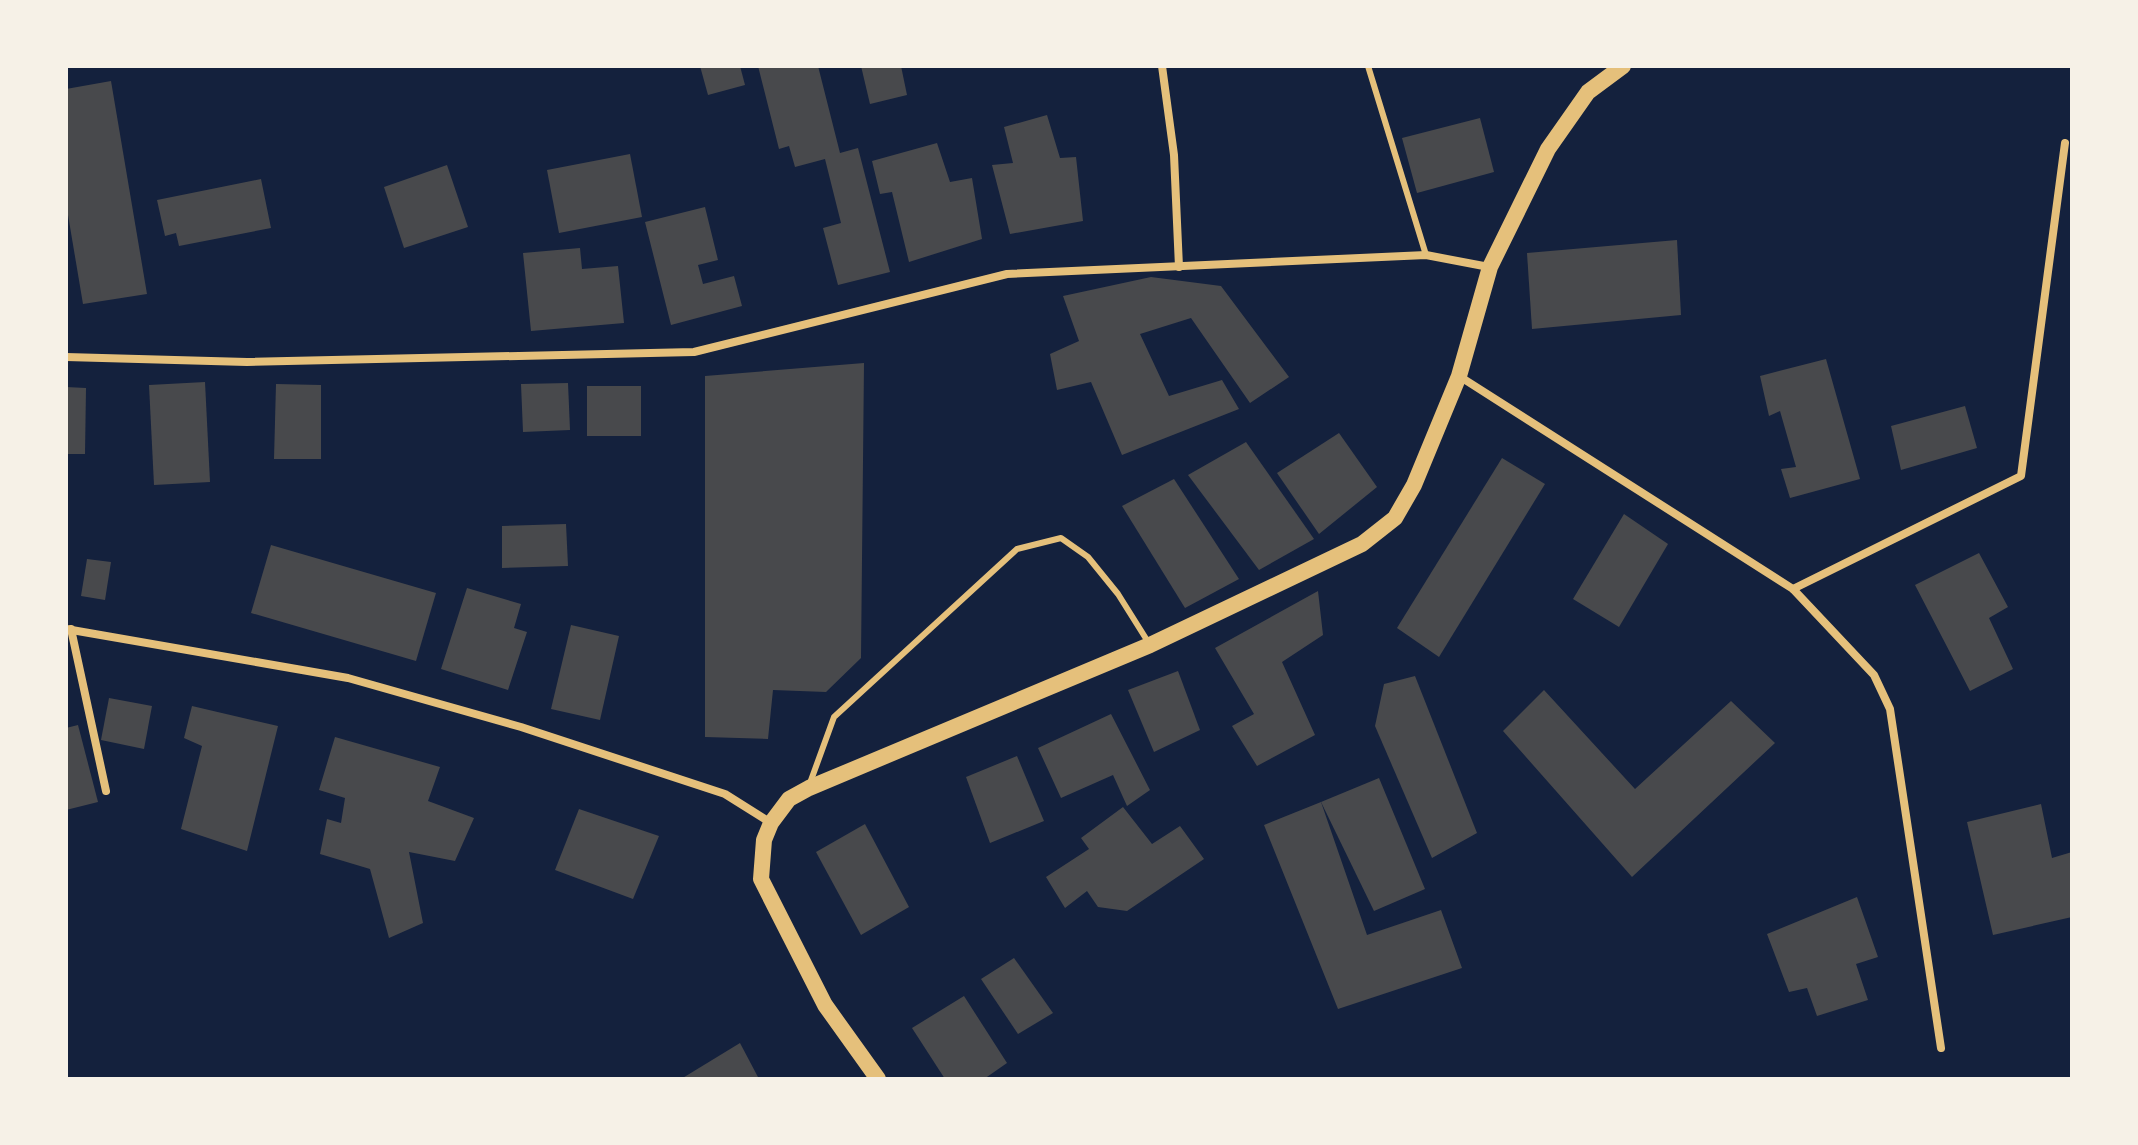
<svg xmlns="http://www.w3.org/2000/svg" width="2138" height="1145" viewBox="0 0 2138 1145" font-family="'Titillium Web',sans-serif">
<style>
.building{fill:#48494c}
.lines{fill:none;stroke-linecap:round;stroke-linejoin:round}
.service{stroke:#e5c07b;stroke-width:6}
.minor{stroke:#e5c07b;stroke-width:8}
.secondary{stroke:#e5c07b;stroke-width:16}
</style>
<rect width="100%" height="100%" fill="#14213d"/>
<g class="building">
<path d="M 700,66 L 740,66 L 745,85 L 708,95 Z"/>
<path d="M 758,66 L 818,66 L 840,153 L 858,148 L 890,272 L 838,285 L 823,228 L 841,223 L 825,159 L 795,167 L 789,146 L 779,149 Z"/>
<path d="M 861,66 L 901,66 L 907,95 L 870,104 Z"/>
<path d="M 111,81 L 147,294 L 83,304 L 66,203 L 66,89 Z"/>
<path d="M 1047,115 L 1060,158 L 1076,157 L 1083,221 L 1010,234 L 992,165 L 1013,163 L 1004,127 Z"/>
<path d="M 1480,118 L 1494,172 L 1417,193 L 1402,138 Z"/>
<path d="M 937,143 L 950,182 L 972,178 L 982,239 L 909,262 L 892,192 L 880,194 L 872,161 Z"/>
<path d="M 630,154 L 642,217 L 559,233 L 547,170 Z"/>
<path d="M 447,165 L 468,227 L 404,248 L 384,187 Z"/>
<path d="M 261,179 L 271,228 L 179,246 L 176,233 L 165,236 L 157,200 Z"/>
<path d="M 705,207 L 718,260 L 698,265 L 703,284 L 734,276 L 742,306 L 671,325 L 645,222 Z"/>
<path d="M 1677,240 L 1681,315 L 1532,329 L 1527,253 Z"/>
<path d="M 580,248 L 582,269 L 618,266 L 624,323 L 531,331 L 523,253 Z"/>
<path d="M 1151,277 L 1221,286 L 1289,377 L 1250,403 L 1191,318 L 1140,334 L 1169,396 L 1222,380 L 1239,409 L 1122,455 L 1091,382 L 1057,390 L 1050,354 L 1079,341 L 1063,296 Z"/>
<path d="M 1826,359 L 1860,479 L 1790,498 L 1781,469 L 1796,467 L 1780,411 L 1769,416 L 1760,376 Z"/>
<path d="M 864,363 L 861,658 L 826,692 L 773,690 L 768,739 L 705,737 L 705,376 Z"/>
<path d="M 205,382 L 210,482 L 154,485 L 149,385 Z"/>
<path d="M 568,383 L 570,430 L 523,432 L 521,384 Z"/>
<path d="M 276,384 L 321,385 L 321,459 L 274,459 Z"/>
<rect x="587" y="386" width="54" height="50"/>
<path d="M 66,387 L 86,388 L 85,454 L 66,454 Z"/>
<path d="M 1965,406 L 1977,448 L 1901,470 L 1891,426 Z"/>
<path d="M 1339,433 L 1377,487 L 1319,534 L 1277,473 Z"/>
<path d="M 1246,442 L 1314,539 L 1259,570 L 1188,475 Z"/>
<path d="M 1502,458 L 1545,484 L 1439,657 L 1397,628 Z"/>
<path d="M 1174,479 L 1239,579 L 1185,608 L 1122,506 Z"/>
<path d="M 1624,514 L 1668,544 L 1619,627 L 1573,599 Z"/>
<path d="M 566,524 L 568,566 L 502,568 L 502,526 Z"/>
<path d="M 271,545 L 436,593 L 416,661 L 251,613 Z"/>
<path d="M 1979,553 L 2008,607 L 1989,618 L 2013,669 L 1970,691 L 1915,585 Z"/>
<path d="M 87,559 L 111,562 L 105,600 L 81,596 Z"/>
<path d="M 467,588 L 521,604 L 514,628 L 527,632 L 508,690 L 441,669 Z"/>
<path d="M 1318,591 L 1323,635 L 1282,662 L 1315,735 L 1257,766 L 1232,726 L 1254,714 L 1215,648 Z"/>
<path d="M 571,625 L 619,636 L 600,720 L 551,709 Z"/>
<path d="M 1178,671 L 1200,730 L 1154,752 L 1128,690 Z"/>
<path d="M 1415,676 L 1477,833 L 1432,858 L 1375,726 L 1384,684 Z"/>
<path d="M 1544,690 L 1635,789 L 1731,701 L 1775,743 L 1632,877 L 1503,731 Z"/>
<path d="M 109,698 L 152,706 L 144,749 L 101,740 Z"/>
<path d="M 192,706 L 278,726 L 247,851 L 181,829 L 202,746 L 184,738 Z"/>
<path d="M 1111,714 L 1150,790 L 1127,806 L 1113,775 L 1061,798 L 1038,748 Z"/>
<path d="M 78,725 L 98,802 L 66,810 L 66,728 Z"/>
<path d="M 335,737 L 440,767 L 428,801 L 474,818 L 455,861 L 409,852 L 423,923 L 389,938 L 370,869 L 320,854 L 327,819 L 341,823 L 345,798 L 319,790 Z"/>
<path d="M 1017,756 L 1044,821 L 990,843 L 966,777 Z"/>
<path d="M 1379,778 L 1425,889 L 1374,911 L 1321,802 Z"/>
<path d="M 1321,802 L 1367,935 L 1441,910 L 1462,968 L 1338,1009 L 1264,825 Z"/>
<path d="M 2041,804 L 2052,858 L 2072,852 L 2072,917 L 1993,935 L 1967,822 Z"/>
<path d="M 1123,807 L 1152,844 L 1180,826 L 1204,859 L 1127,911 L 1098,907 L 1087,891 L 1065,908 L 1046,877 L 1089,849 L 1081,838 Z"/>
<path d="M 579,809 L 659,836 L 633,899 L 555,870 Z"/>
<path d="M 865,824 L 909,907 L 861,935 L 816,852 Z"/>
<path d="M 1857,897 L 1878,957 L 1856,964 L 1868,1000 L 1817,1016 L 1807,988 L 1789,992 L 1767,934 Z"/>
<path d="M 1014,958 L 1053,1013 L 1018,1034 L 981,979 Z"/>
<path d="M 964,996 L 1007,1063 L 984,1079 L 945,1079 L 912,1028 Z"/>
<path d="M 740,1043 L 759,1079 L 681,1079 Z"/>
</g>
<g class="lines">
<g class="service">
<path d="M 1368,66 L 1426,255"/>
<path d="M 810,783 L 834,717 L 1017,549 L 1061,538 L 1088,557 L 1118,594 L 1150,645"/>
</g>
<g class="minor">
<path d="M 1162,66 L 1174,155 L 1179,267"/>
<path d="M 66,357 L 247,362 L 694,352 L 1007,274 L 1426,255 L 1489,267"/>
<path d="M 1459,376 L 1793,589 L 1874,675 L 1890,709 L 1941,1048"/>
<path d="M 1793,589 L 2021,476 L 2065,143"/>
<path d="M 66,629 L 348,678 L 521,727 L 725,794 L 771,823"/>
<path d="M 71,629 L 106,791"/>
</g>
<path class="secondary" d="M 878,1079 L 825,1005 L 761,879 L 764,840 L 771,823 L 789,799 L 809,788 L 1150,645 L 1362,544 L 1395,518 L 1414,485 L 1459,376 L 1490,267 L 1548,149 L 1588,92 L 1623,66"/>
</g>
<rect width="2138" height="1145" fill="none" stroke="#f6f1e7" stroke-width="136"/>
</svg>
